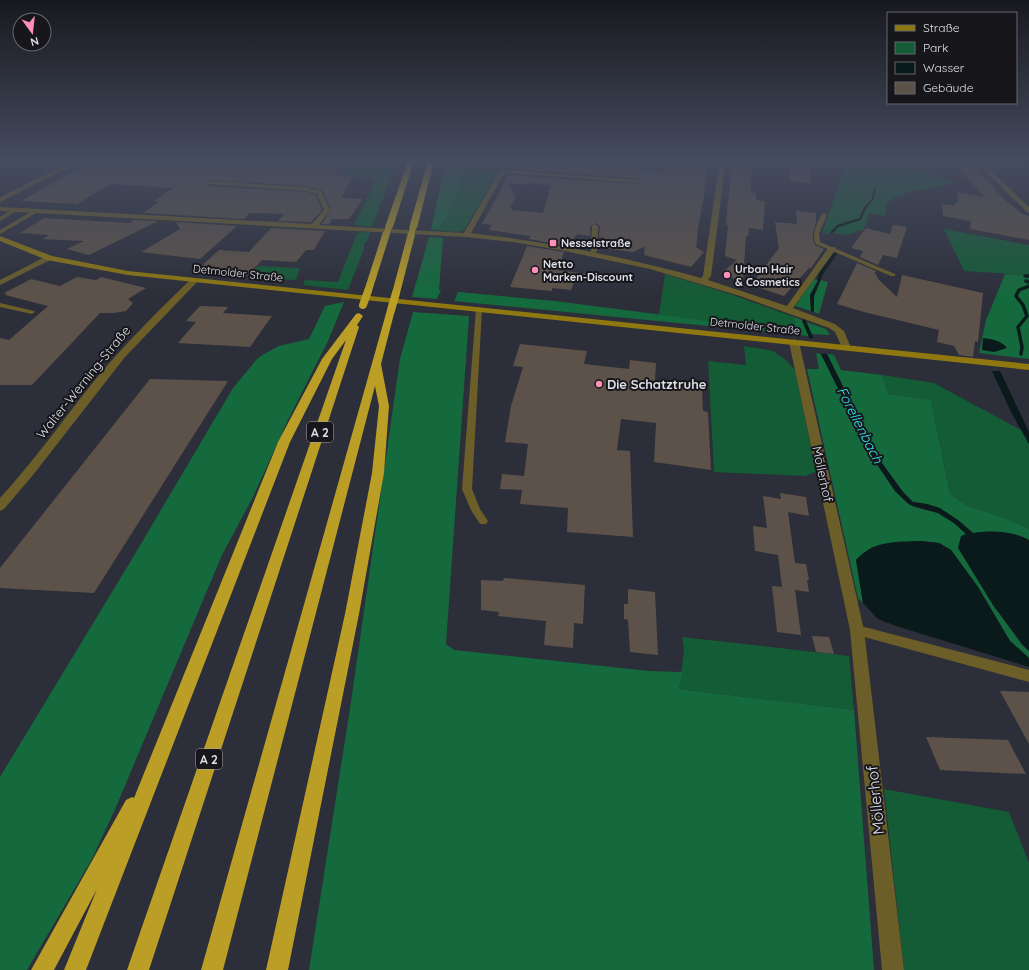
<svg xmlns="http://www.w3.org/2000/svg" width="1029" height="970" viewBox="0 0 1029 970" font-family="Quicksand,sans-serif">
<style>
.green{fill:#135c35}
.forest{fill:#146a3d}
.water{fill:#0a1919}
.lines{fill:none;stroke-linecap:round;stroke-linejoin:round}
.stream-far1{stroke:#0a1919;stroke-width:2.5}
.stream{stroke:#0a1919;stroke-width:3.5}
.building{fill:#5d5249;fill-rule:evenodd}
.lane{fill:#6c5e28;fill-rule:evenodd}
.street{fill:#6c5e28;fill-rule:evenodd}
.secondary{fill:#8f7810;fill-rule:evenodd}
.highway{fill:#ba9e26;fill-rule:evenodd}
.highway-bridge-far1{stroke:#ba9e26;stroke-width:6}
.highway-bridge{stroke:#ba9e26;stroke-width:8}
.poi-dot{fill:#ff8eb9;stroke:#16161b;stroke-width:1.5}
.labels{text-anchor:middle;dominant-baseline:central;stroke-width:4;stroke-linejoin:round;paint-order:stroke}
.far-poi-label{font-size:11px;font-weight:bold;fill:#dfe0e7;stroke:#16161b;text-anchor:start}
.far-street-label{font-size:11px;fill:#dfe0e7;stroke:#16161b}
.shield{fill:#16161b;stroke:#a3a3aa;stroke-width:1}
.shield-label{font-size:12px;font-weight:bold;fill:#dfe0e7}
.street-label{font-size:13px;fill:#dfe0e7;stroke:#16161b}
.poi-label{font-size:13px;font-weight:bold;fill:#dfe0e7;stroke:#16161b;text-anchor:start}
.water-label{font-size:14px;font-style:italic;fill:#2ee8e9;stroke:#16161b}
.near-street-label{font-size:16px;fill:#dfe0e7;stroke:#16161b}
</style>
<rect width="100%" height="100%" fill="#2c2e39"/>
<g class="green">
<path d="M 359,161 L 397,161 L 372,227 L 354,225 L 370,193 L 375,179 L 339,174 Z"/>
<path d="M 842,161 L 898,161 L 953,183 C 941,187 889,192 886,206 C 885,209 886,213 886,216 L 869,213 L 863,231 L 858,230 C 849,238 842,234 830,232 L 828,234 L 822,232 L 842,178 Z"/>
<path d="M 462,165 L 497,174 L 464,230 L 456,232 L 431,230 L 439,229 L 461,176 Z"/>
<path d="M 944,229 L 1029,245 L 1029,275 L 964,271 Z"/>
<path d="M 370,232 L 367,241 L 364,243 L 364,249 L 348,290 L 303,285 L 305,280 L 338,282 L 357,233 Z"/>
<path d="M 258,266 L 300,268 L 296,280 L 247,278 Z"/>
<path d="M 665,274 L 733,295 L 794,317 L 796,332 L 659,315 Z"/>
<path d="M 744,346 L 773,351 L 786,360 L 795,370 L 816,472 L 805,476 L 714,472 L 708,361 L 746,365 Z"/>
<path d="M 882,375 L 934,383 L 1021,430 L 1029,444 L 1029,529 L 1012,521 L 966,505 L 950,494 L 931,400 L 888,394 Z"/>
<path d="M 682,637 L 849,656 L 854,710 L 679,689 L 684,650 Z"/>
<path d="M 884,789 L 1009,812 L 1029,863 L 1029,970 L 904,970 Z"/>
</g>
<g class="forest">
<path d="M 446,161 L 462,161 L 458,189 L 453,205 L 439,229 L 431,230 Z"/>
<path d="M 429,237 L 443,238 L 439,290 L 441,290 L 437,299 L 412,297 Z"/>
<path d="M 1005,274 L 1029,275 L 1029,359 L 979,353 L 986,320 Z"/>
<path d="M 814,279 L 818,280 L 810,295 L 811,311 L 795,306 Z"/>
<path d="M 821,280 L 828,282 L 819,314 L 814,312 L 814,296 Z"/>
<path d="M 458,292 L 555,301 L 796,332 L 794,317 L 802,320 L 809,336 L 454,301 Z"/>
<path d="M 344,302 L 328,341 L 288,420 L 253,497 L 222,555 L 116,807 L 92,859 L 27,970 L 0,970 L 0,777 L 132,559 L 233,388 L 257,359 L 264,354 L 279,346 L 309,339 L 325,306 Z"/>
<path d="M 413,312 L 469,316 L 446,644 L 454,650 L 649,671 L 682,672 L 679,689 L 854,710 L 874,970 L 309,970 L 351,702 L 400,359 Z"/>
<path d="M 806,322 L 826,329 L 830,335 L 812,334 Z"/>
<path d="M 816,353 L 821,354 L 872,457 L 895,491 L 907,503 L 914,507 L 938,513 L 954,523 L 967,535 L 993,605 L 1022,645 L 1029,651 L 1029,658 L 1010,641 L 978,587 L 951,550 L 939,543 L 921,541 L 894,543 L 872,547 L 856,560 L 863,603 L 858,598 L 807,369 L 819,369 Z"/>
<path d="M 827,354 L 834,355 L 841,370 L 882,375 L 888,394 L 931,400 L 950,494 L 966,505 L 1012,521 L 1029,529 L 1029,540 C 1013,532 992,530 973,533 L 958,520 L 927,504 L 913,502 L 903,492 L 879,459 Z"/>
</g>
<g class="water">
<path d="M 833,254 L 837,254 L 823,274 L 814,296 L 814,312 L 811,311 L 810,295 Z"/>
<path d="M 983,338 C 992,339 1002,341 1007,348 L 994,352 L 982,350 Z"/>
<path d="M 821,354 L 827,354 L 879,459 L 903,492 L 913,502 L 927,504 L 940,508 L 958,520 L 973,533 C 992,530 1013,531 1029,540 L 1029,651 L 1023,645 L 993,605 L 958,548 L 961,536 L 966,534 L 954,523 L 938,513 L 910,505 L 895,491 L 872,457 Z"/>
<path d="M 992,371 L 1000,371 L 1029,432 L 1029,444 L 1011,412 Z"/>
<path d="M 921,541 L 939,543 L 951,550 L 978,587 L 1010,641 L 1029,658 L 1029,667 L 896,626 L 878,619 L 863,603 L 856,560 C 874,540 896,542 921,541 Z"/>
</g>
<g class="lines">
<g class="stream-far1">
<path d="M 873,198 L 875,188"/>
<path d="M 832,232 L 838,226 L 860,219 L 865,208 L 872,200"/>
</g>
<g class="stream">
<path d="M 1025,276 L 1029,276"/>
<path d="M 819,280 L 821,273 L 835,254"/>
<path d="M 1026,281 L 1029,282"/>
<path d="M 804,321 L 811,337"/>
<path d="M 1021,354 L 1022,347 L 1018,327 L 1027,316 L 1023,305 L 1016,296 L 1019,290 L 1029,286"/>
</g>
</g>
<g class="building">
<path d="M 92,161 L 348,161 L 332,174 L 353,177 L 341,198 L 363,199 L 349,219 L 332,219 L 329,224 L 322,224 L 331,209 L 323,191 L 307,186 L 211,180 L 208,182 L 209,186 L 306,192 L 316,195 L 322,210 L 311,222 L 278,221 L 284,214 L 250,213 L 244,219 L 143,213 L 160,201 L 154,201 L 173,188 L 110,184 L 77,204 L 21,201 Z"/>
<path d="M 544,161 L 589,165 L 589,161 L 642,161 L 640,171 L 663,173 L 667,162 L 693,165 L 693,162 L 706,165 L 704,196 L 697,233 L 698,233 L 696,247 L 704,252 L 691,267 L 644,255 L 645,246 L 633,252 L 603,248 L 604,238 L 599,237 L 600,226 L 596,223 L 590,226 L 590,236 L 577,234 L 568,246 L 529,239 L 531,236 L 489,230 L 492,225 L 482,224 L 509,175 L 639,184 L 641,182 L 637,178 L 513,169 L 517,164 L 536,165 L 537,162 L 543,163 ZM 508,183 L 524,185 L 526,183 L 551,185 L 543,213 L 511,210 L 512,208 L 510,208 L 516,197 Z"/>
<path d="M 790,161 L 810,161 L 811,183 L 789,181 Z"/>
<path d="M 953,161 L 969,161 L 1003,198 L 1022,214 L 1029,216 L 1029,240 L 970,229 L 971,221 L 943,216 L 942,204 L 955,206 L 955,203 L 958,203 L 957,192 L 984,197 Z"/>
<path d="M 732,167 L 751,169 L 751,193 L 756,193 L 756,200 L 765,201 L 763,230 L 749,228 L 748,236 L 746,236 L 743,281 L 723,275 L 725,273 L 723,272 L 737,260 L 725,256 L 728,225 L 726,225 L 727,210 Z"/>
<path d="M 796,211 L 816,213 L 816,222 L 813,233 L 813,240 L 815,245 L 824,249 L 811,268 L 809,268 L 784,296 L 751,285 L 779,248 L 775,222 L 797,224 Z"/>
<path d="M 44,218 L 130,223 L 134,220 L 158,221 L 89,255 L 67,249 L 84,241 L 43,239 L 49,235 L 20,233 Z"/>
<path d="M 176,222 L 237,226 L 200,259 L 141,252 L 180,229 Z"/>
<path d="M 893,225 L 907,227 L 897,258 L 883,255 L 878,265 L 860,257 L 863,251 L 851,248 L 866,228 L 890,234 Z"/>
<path d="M 271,228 L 325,231 L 314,250 L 306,250 L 296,262 L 262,260 L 247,276 L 197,270 L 219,250 L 249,252 Z"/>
<path d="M 527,246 L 564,252 L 558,270 L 587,274 L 575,279 L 571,290 L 552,288 L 552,291 L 510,287 Z"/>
<path d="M 857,263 L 876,271 L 875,273 L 879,280 L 897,297 L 902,275 L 983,293 L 978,342 L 975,341 L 973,357 L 959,355 L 954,346 L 937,342 L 939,330 L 864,312 L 837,304 Z"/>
<path d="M 77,277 L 96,280 L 101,277 L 146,288 L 128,299 L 133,303 L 126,311 L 114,313 L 100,313 L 32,385 L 0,385 L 0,338 L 9,340 L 48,306 L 5,295 L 7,294 L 4,293 L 31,279 L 60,286 Z"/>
<path d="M 200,306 L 228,307 L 223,313 L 272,316 L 250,347 L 178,343 L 196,322 L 186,321 Z"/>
<path d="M 520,344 L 587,351 L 584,364 L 629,369 L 630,360 L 656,363 L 655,380 L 702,385 L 703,411 L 708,412 L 711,470 L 654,462 L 656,423 L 621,419 L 617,450 L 630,451 L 633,537 L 567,532 L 568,508 L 520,504 L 522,490 L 500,489 L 502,474 L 524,476 L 528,444 L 505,442 L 511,406 L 523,367 L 513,366 Z"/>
<path d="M 150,379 L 228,381 L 94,593 L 0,588 L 0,568 Z"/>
<path d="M 780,493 L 806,497 L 809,516 L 788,512 L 795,563 L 806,564 L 809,580 L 807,580 L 809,592 L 795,590 L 801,635 L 777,632 L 772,586 L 782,587 L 778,555 L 755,551 L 753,526 L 767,528 L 763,496 L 781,499 Z"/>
<path d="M 504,578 L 585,585 L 583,624 L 574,623 L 573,648 L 544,645 L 546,621 L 498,616 L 499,612 L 481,610 L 481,580 L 503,581 Z"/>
<path d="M 628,589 L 655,592 L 658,655 L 630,652 L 628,620 L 624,619 L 624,604 L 628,604 Z"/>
<path d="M 812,636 L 829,637 L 834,654 L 816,652 Z"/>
<path d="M 1000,691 L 1029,692 L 1029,744 Z"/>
<path d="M 926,737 L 1008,740 L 1026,774 L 940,770 Z"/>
</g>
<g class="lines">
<g class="lane">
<path d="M 13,209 L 18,210 L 0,221 L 0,217 Z"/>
<path d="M 36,209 L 39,211 L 38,212 L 0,234 L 0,230 Z"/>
<path d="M 824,213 L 827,215 L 819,233 L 820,242 L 895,274 L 895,276 L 891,276 L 816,244 C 811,234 817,225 821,215 Z"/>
<path d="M 595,224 L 598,226 L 597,251 L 592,256 L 589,254 L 591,251 L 592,226 Z"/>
<path d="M 0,303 L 34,311 L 35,312 L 32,314 L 0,307 Z"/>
<path d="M 479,307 L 482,309 L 472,489 L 480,509 L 488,521 L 486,524 L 480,524 L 471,510 L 462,489 L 476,309 Z"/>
<path d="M 857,625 L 1029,670 L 1029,682 L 857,635 L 853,634 L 851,630 L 853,626 Z"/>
</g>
<g class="street">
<path d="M 73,161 L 81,161 L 0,202 L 0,197 Z"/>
<path d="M 694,161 L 726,161 L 711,276 L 708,280 L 787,306 L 829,247 L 835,247 L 836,249 L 793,308 L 835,324 L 844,331 L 851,348 L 849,350 L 843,350 L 835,332 L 829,328 L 740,296 L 650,269 L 560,250 L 513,242 L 466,237 L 0,211 L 0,207 L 312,224 L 324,210 L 317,194 L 306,191 L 209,184 L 209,182 L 211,181 L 307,187 L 322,192 L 330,210 L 319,225 L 464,233 L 498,174 L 504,170 L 637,180 L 640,182 L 639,183 L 507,173 L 503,175 L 471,233 C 549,242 625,257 701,278 L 703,276 L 719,165 Z"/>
<path d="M 975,161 L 981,161 L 1029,207 L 1029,213 L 1027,212 Z"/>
<path d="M 47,256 L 50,256 L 54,258 L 0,285 L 0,280 Z"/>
<path d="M 191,279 L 197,279 L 198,281 L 125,357 L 33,475 L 4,509 L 0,511 L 0,498 C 34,461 63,420 94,381 C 124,345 157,312 191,279 Z"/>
<path d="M 794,339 L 799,342 L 864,630 L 904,970 L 882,970 L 850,630 L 789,342 Z"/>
</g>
<path class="secondary" d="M 0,236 L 52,256 L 128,271 L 1029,364 L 1029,370 L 128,275 L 47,260 L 0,241 Z"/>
<g class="highway">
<path d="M 408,161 L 414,161 L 393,227 L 389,229 L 385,227 Z"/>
<path d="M 428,161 L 434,161 L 417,228 L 413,230 L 409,228 Z"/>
<path d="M 383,232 L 389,232 L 390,234 L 372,291 L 368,293 L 365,293 L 364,291 Z"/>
<path d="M 408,233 L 414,233 L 415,235 L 400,293 L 396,295 L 392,293 Z"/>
<path d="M 391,307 L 395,310 L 381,364 L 389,406 L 384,473 L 359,614 L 288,970 L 266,970 L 345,614 L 372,473 L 379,406 L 375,386 L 223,970 L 201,970 L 387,310 Z"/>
<path d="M 359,313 L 363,316 L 357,325 L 359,327 L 149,970 L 127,970 L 346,340 L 332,359 L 290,442 L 86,970 L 64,970 L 97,889 L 54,970 L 31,970 L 126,800 L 132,797 L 134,798 L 278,442 L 322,359 L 356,314 Z"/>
</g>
<g class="highway-bridge-far1">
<path d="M 386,234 L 389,227"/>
<path d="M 411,235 L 413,228"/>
</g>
<g class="highway-bridge">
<path d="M 363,305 L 368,291"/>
<path d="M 391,310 L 396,293"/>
</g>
</g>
<linearGradient id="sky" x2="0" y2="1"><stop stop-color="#18191f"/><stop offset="0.54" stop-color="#454c5f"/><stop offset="1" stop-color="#454c5f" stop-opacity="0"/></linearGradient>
<rect width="1029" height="297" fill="url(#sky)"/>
<g class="poi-dot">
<rect x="549" y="239" width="8" height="8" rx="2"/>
<circle cx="535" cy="270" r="4"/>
<circle cx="727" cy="275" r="4"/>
<circle cx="599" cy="384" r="4"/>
</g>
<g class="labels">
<g class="far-poi-label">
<text x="561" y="243">Nesselstraße</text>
<text x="543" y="264">Netto<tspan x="543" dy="13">Marken-Discount</tspan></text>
<text x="735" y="269">Urban Hair<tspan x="735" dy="13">&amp; Cosmetics</tspan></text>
</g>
<g class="far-street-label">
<text transform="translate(238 273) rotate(6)">Detmolder Straße</text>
<text transform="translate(755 326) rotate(6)">Detmolder Straße</text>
</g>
<g class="shield">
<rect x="307" y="422" width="26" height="20" rx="3"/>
<rect x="196" y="749" width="26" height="20" rx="3"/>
</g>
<g class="shield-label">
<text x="320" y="432">A 2</text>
<text x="209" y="759">A 2</text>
</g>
<g class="street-label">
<text transform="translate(83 382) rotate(-51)">Walter-Werning-Straße</text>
<text transform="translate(823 474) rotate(78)">Möllerhof</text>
</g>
<g class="poi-label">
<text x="607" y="384">Die Schatztruhe</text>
</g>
<g class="water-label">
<text transform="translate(860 425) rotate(63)">Forellenbach</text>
</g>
<g class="near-street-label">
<text transform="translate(875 800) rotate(-96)">Möllerhof</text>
</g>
</g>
<rect x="887" y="12" width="130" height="92" fill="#16161b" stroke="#66676d"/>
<rect x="895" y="25" width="20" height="6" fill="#8f7810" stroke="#66676d"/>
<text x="923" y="32" font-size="12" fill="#dfe0e7">Straße</text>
<rect x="895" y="42" width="20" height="12" fill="#135c35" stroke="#66676d"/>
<text x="923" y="52" font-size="12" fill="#dfe0e7">Park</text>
<rect x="895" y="62" width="20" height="12" fill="#0a1919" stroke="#66676d"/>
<text x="923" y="72" font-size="12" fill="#dfe0e7">Wasser</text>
<rect x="895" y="82" width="20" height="12" fill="#5d5249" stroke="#66676d"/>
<text x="923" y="92" font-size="12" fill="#dfe0e7">Gebäude</text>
<g transform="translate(32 32) rotate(165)"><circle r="19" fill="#16161b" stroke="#66676d"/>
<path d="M0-3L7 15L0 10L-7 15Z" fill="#ff8eb9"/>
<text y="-6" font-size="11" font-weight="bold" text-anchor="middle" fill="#dfe0e7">N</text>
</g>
</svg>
